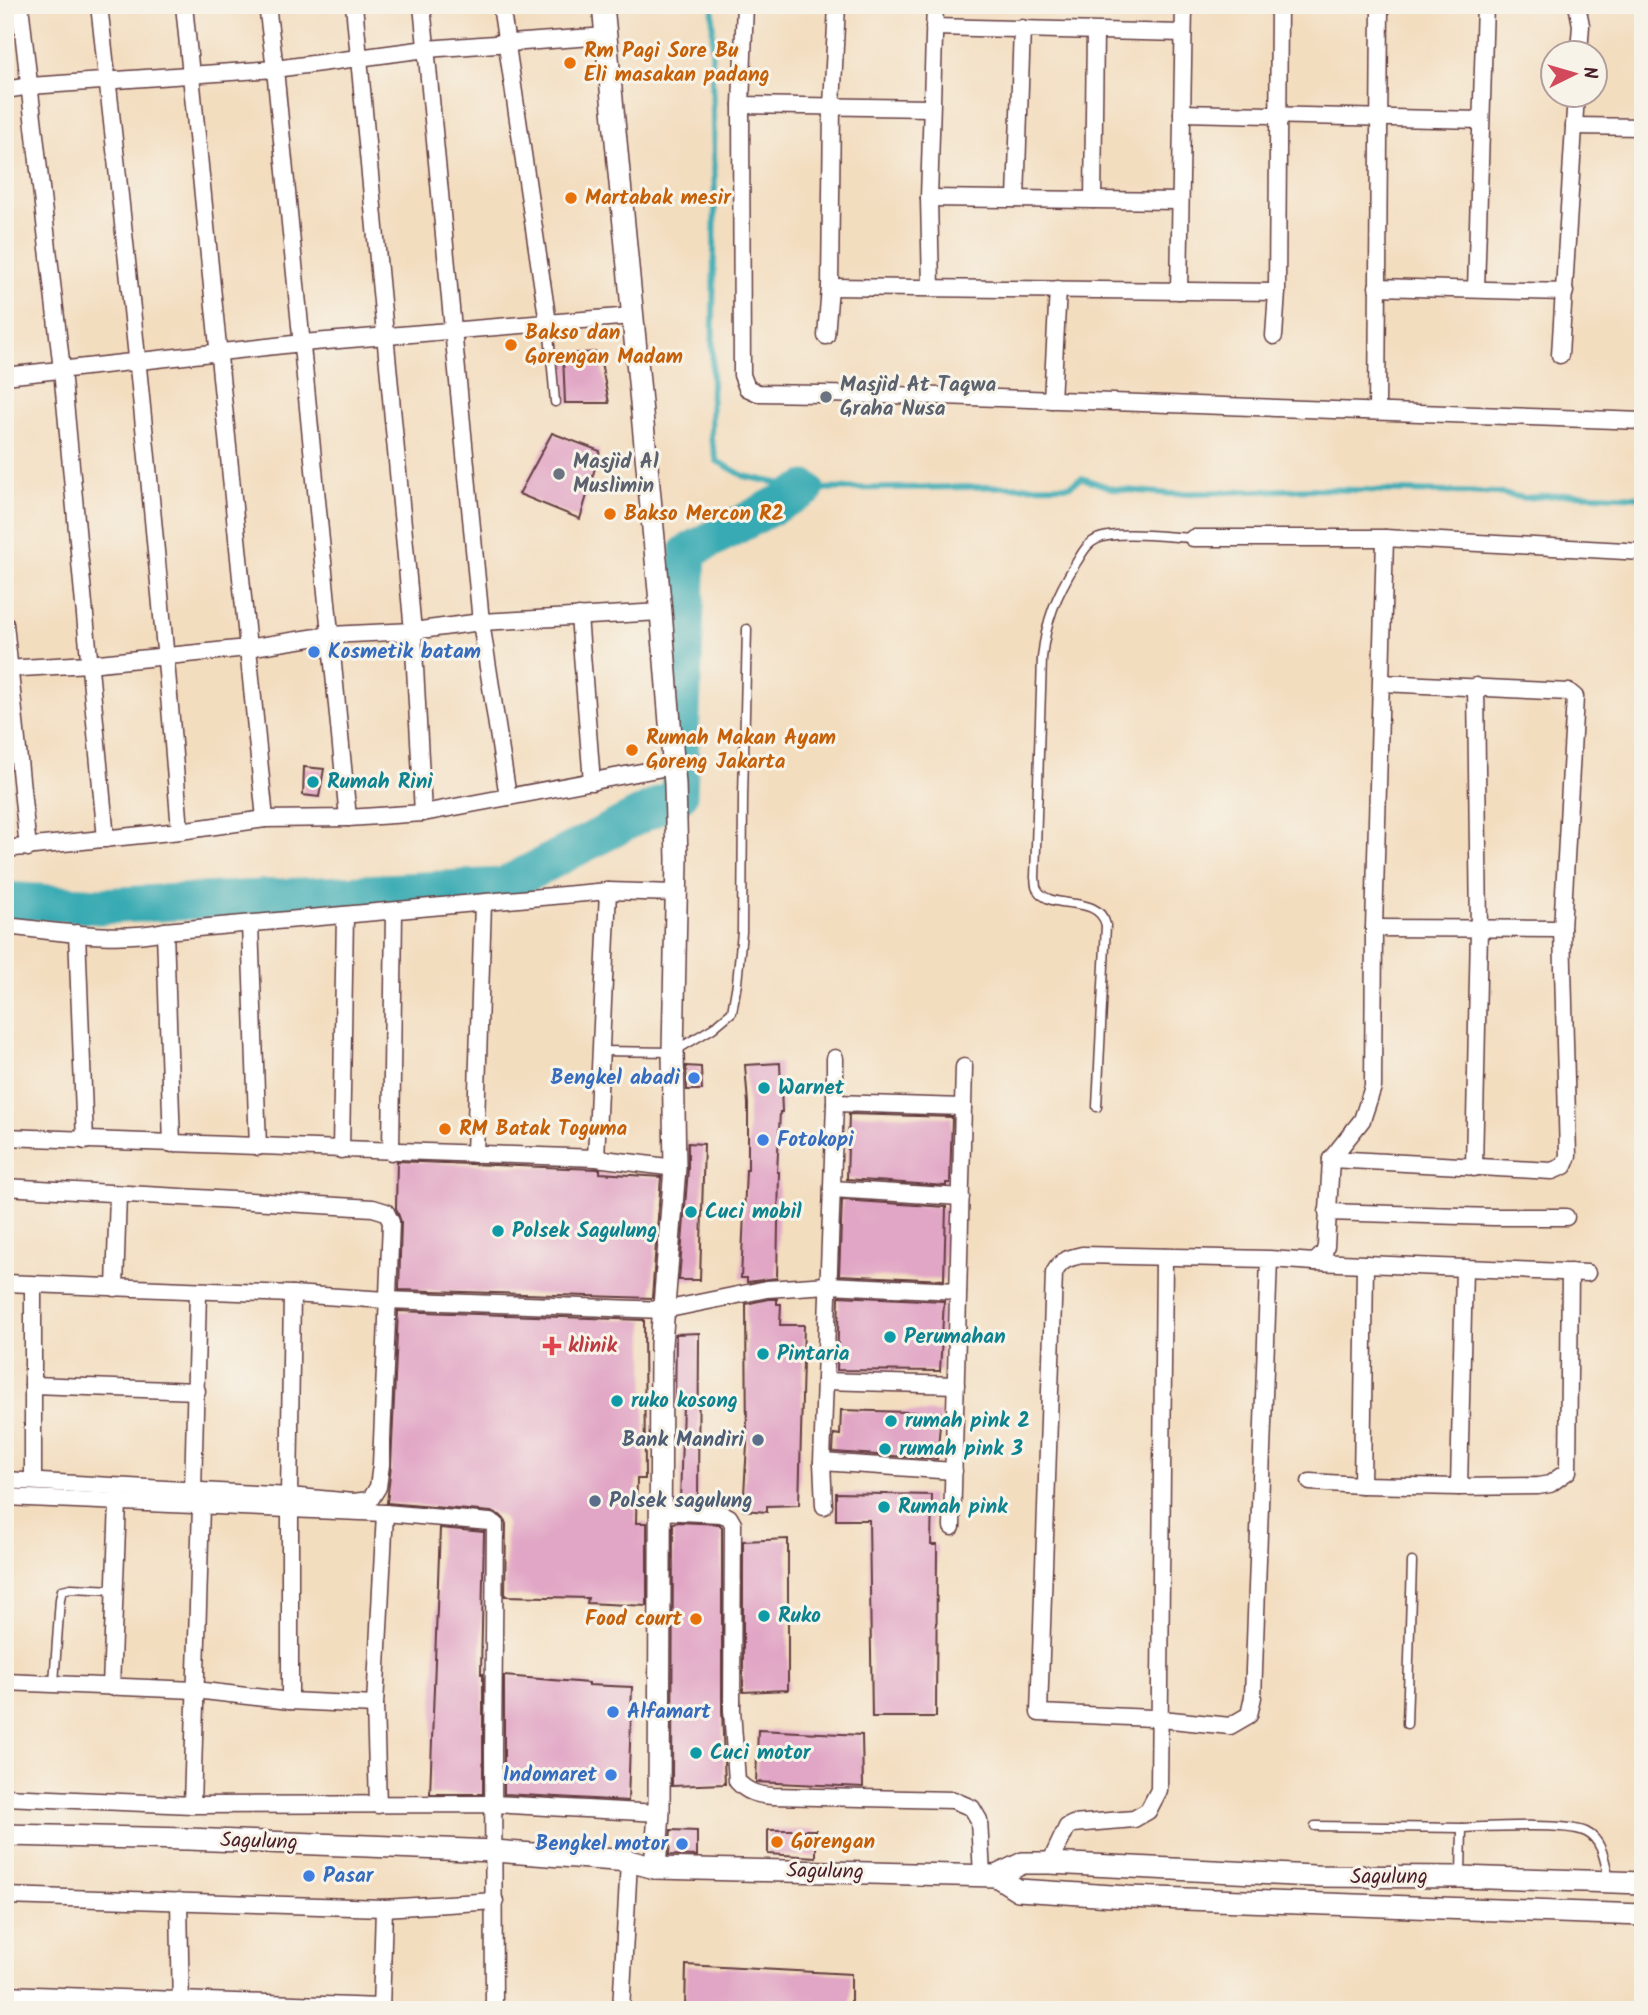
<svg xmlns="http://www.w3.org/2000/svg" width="1648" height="2015" viewBox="0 0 1648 2015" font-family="Kalam,sans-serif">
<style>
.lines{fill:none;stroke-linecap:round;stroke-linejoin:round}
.stream{stroke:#39aab3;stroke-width:6}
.river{stroke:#39aab3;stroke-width:37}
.building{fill:#e1a5c5}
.service-casing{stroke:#633c41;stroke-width:11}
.minor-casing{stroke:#633c41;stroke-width:19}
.tertiary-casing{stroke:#633c41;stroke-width:24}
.service{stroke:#fff;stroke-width:8}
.minor{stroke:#fff;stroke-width:16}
.tertiary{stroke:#fff;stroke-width:21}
.food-dot{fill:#e8710a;stroke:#f7f3e8;stroke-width:2.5}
.worship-dot{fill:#6b7280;stroke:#f7f3e8;stroke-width:2.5}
.shop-dot{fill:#3f7fe0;stroke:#f7f3e8;stroke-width:2.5}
.culture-dot{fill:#0f9aa8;stroke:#f7f3e8;stroke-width:2.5}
.health-dot{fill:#e0444e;stroke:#f7f3e8;stroke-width:2.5}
.service-dot{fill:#5c6f8a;stroke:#f7f3e8;stroke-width:2.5}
.labels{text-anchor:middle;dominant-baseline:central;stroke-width:6;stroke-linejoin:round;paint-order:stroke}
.food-label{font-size:21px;font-weight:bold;fill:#c56008;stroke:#f7f3e8;text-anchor:start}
.worship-label{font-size:21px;font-weight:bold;fill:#5b616d;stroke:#f7f3e8;text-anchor:start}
.shop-label{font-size:21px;font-weight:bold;fill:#366cbe;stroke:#f7f3e8;text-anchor:start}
.culture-label{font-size:21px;font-weight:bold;fill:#0d838f;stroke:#f7f3e8;text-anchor:start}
.health-label{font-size:21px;font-weight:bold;fill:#be3a42;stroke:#f7f3e8;text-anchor:start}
.service-label{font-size:21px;font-weight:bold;fill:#4e5e75;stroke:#f7f3e8;text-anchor:end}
.street-label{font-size:21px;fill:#4a1f2b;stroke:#f7f3e8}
</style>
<rect width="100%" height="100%" fill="#f7f3e8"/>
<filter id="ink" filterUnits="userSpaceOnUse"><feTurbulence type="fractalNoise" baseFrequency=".0143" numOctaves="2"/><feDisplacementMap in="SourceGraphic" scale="14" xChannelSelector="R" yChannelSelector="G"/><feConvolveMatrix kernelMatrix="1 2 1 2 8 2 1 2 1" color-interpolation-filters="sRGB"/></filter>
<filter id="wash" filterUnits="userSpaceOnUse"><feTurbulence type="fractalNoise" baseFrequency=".00686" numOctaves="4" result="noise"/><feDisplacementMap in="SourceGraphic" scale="28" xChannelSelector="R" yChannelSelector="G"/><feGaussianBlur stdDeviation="1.57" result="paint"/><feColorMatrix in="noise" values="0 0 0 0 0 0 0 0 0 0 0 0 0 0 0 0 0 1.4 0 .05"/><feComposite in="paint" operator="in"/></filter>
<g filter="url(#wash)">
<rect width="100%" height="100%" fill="#f3ddbf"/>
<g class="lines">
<path class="stream" d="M 713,5 L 712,73 L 715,196 L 711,439 L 717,461 L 744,476 L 806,489 L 1069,486 L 1082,478 L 1114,489 L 1172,494 L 1312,489 L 1497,493 L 1525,498 L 1569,494 L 1643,497"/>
<path class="river" d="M 5,900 L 99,906 L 503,886 L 679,795 L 688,552 L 806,489"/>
</g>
<g id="blocks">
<g class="building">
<path d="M 599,352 L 609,403 L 565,403 L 563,354 Z"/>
<path d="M 552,433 L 600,451 L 580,519 L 519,494 Z"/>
<path d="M 304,767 L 324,769 L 319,797 L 303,795 Z"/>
<path d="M 780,1063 L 782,1112 L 780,1112 L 777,1172 L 779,1172 L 777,1278 L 747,1282 L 747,1278 L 741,1278 L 746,1170 L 748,1170 L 748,1104 L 745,1065 Z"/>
<path d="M 686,1066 L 701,1067 L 702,1090 L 687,1090 Z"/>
<path d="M 849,1114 L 952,1117 L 950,1183 L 946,1183 L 946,1186 L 847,1179 Z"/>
<path d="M 688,1143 L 704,1144 L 700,1280 L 679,1280 L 688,1169 Z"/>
<path d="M 397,1161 L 568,1168 L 600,1169 L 600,1173 L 661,1177 L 652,1298 L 399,1290 L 401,1222 L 396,1208 Z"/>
<path d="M 842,1200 L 946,1207 L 944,1280 L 839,1275 Z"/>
<path d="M 839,1296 L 944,1301 L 940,1371 L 837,1370 Z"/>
<path d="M 768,1299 L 777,1299 L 777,1304 L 781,1304 L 780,1325 L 804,1325 L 799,1505 L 767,1506 L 767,1512 L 743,1510 L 747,1445 L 746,1304 Z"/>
<path d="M 398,1311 L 644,1320 L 645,1479 L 637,1479 L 636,1523 L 647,1523 L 647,1606 L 587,1603 L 588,1598 L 505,1596 L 506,1524 L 504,1519 L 500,1515 L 491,1512 L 387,1503 L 391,1465 Z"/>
<path d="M 699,1333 L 698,1502 L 680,1501 L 683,1405 L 675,1406 L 676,1334 Z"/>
<path d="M 841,1410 L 941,1413 L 937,1459 L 833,1452 L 834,1434 L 840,1435 Z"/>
<path d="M 836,1493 L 932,1495 L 931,1545 L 937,1545 L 936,1717 L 872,1717 L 869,1520 L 836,1520 Z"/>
<path d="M 679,1522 L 719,1524 L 722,1527 L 722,1710 L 725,1784 L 672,1786 L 673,1523 Z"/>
<path d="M 440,1528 L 484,1532 L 481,1674 L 483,1674 L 483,1794 L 430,1794 Z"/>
<path d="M 788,1539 L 788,1690 L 743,1692 L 743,1541 Z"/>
<path d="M 504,1676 L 588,1683 L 588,1685 L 632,1687 L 628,1801 L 504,1794 Z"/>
<path d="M 758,1730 L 862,1735 L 863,1787 L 756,1782 Z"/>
<path d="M 671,1830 L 697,1831 L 697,1856 L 669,1855 Z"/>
<path d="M 768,1830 L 816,1830 L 816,1857 L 768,1854 Z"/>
<path d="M 686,1965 L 851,1974 L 851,2010 L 685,2010 Z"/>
</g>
</g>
</g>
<g filter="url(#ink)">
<use href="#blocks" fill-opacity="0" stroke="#633c41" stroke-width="2"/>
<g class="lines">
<g class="service-casing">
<g id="service">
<path d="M 548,323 L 555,402"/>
<path d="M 600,1051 L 673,1052 L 713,1028 L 732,1012 L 737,983 L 742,932 L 743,797 L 747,629"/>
<path d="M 1097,1107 L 1106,925 C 1098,892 1050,913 1037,889 C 1035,886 1036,882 1035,878 L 1042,658 C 1046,620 1056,596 1076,563 C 1082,554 1086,544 1097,539 C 1117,530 1169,537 1193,538"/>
<path d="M 54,1683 L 60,1599 L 62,1590 L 71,1588 L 115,1590"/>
<path d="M 1407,1724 L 1412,1562"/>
<path d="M 1315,1826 L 1462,1828"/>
<path d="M 1461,1874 L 1462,1828 C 1487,1827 1566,1822 1586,1832 C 1603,1840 1605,1863 1609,1879"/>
</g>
</g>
<g class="minor-casing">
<g id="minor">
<path d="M 20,5 L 62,370 L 106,839"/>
<path d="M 99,5 C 130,280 159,555 180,831"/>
<path d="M 184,5 L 265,819"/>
<path d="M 267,5 L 275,69 L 348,818"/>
<path d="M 354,5 L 413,631 L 423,813"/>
<path d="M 422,5 L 481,622 L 508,797"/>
<path d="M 501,5 L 548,323"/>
<path d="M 745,5 L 741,105 L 742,375 L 747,388 L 758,393 L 942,396 L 1643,421"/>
<path d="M 1577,5 L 1581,25 L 1579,52"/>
<path d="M 934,27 L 1183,33"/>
<path d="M 5,90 L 30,86 L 275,69 L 426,49 L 606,36"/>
<path d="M 741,105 L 931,108"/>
<path d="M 1182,113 L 1480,120"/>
<path d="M 1574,126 L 1643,127"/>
<path d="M 929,198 L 1180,201"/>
<path d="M 1016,199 L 1022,28"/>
<path d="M 1093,200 L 1095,32"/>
<path d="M 830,287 L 1277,292"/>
<path d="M 931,287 L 929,198 L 935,5"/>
<path d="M 1377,287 L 1565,292"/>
<path d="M 1476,289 L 1485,5"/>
<path d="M 1179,291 L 1184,5"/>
<path d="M 826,336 L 830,287 L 832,106 L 837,5"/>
<path d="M 1274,336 L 1277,292 L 1279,5"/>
<path d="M 1560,355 L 1576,94"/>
<path d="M 5,376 L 302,343 L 632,316"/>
<path d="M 1052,400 L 1058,289"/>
<path d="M 1377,411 L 1380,5"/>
<path d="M 1193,538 L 1385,538 L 1643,552"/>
<path d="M 579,616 L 592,782"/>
<path d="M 5,624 L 28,848"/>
<path d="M 5,669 L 89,664 L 247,648 L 330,635 L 413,631 L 481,622 L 661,612"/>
<path d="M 5,849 L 180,831 L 265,819 L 348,818 L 423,813 L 673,766"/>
<path d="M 250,924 L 258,1147"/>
<path d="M 5,926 C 58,931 113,942 165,931 L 608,891 L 676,893"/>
<path d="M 1374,928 L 1562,929"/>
<path d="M 165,931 L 172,1144"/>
<path d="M 77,933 L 85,1141"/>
<path d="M 835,1103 L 963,1107"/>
<path d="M 5,1137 L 596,1158 L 675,1168"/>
<path d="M 341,1150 L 345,915"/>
<path d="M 391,1152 L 394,911"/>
<path d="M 475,1154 L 483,903"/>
<path d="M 596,1158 L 608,891"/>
<path d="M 1331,1159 L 1552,1171 L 1564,1166 L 1568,1156 L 1562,929 L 1575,697 L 1569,692 L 1382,683"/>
<path d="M 1474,1168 L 1479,930 L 1476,686"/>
<path d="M 5,1187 L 373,1208 L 386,1212 L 391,1222 L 381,1465 L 378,1487 L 370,1500 L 353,1502 L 289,1496 L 5,1480"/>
<path d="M 832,1189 L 961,1197"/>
<path d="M 1327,1212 L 1493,1217 L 1566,1217"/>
<path d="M 1269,1259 L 1253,1697 L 1249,1715 L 1230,1726 L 1152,1718 L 1039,1713 L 1054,1273 C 1061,1260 1068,1258 1082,1255 L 1269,1259 L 1315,1262 L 1324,1253 L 1326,1246 L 1331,1159 L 1362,1120 L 1373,1087 L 1374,928 L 1385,538"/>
<path d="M 1315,1262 L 1587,1273"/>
<path d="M 1365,1264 L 1362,1485 L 1459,1487"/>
<path d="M 1464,1268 L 1459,1487 L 1538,1486 L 1550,1484 L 1568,1471 L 1570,1272"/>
<path d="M 5,1283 L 292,1294 L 386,1300 L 664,1310 L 767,1289 L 828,1285 L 958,1291"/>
<path d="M 33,1285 L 33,1481"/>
<path d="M 115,1288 L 118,1194"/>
<path d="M 825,1381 L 956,1385"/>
<path d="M 33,1385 L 197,1391"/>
<path d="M 822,1462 L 954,1471"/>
<path d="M 1310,1482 L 1362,1485"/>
<path d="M 193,1491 L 198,1292"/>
<path d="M 289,1496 L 292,1294"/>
<path d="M 5,1497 L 385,1513 L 490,1522 L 495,1524 L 493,1751 L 494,2010"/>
<path d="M 824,1506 L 822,1462 L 835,1103 L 835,1058"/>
<path d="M 660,1511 L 721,1514 L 729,1517 L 733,1524 L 732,1710 L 737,1781 C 747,1792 757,1795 772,1796 L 953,1800 L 972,1808 L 979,1820 L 982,1875"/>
<path d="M 952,1527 L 964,1067"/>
<path d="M 5,1682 L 195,1690 L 290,1701 L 375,1705"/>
<path d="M 111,1687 L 118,1502"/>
<path d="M 290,1701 L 290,1509"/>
<path d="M 5,1797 L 192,1805 L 493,1804 L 659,1813"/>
<path d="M 192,1805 L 201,1506"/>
<path d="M 378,1805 L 375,1705 L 385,1513"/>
<path d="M 1050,1863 L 1067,1827 L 1073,1824 L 1134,1819 L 1148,1811 L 1159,1790 L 1164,1257"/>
<path d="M 5,1896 L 384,1908 L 495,1901"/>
<path d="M 179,1901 L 181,2010"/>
<path d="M 5,1994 L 380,2007"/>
<path d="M 381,2010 L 384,1908"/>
<path d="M 621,2010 L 629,1861"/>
</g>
</g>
<g class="tertiary-casing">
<g id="tertiary">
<path d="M 603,5 L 661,612 L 675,784 L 677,860 L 673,1052 L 675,1168 L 661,1344 L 659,1813 L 655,1868"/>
<path d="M 5,1835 L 188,1839 L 494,1851 L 629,1861 L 655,1868 L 996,1876 L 1023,1863 L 1050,1863 L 1314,1876 L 1461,1877 L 1643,1883"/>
<path d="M 996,1876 L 1018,1890 L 1128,1897 L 1643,1915"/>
</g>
</g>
<use href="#service" class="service"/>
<use href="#minor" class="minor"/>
<use href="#tertiary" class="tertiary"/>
</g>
</g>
<g class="food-dot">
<circle cx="570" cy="63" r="7"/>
<circle cx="571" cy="198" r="7"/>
<circle cx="511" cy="345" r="7"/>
<circle cx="610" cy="514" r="7"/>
<circle cx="632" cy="750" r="7"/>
<circle cx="445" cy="1129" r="7"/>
<circle cx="696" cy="1619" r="7"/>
<circle cx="777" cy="1842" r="7"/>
</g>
<g class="worship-dot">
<circle cx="826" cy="397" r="7"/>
<circle cx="559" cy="474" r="7"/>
</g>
<g class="shop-dot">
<circle cx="314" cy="652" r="7"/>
<circle cx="694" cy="1078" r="7"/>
<circle cx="763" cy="1140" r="7"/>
<circle cx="613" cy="1712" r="7"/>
<circle cx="611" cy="1775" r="7"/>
<circle cx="682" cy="1844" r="7"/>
<circle cx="309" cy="1876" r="7"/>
</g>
<g class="culture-dot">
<circle cx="313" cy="782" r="7"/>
<circle cx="764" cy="1088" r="7"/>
<circle cx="691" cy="1212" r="7"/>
<circle cx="498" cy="1231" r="7"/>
<circle cx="890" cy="1337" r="7"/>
<circle cx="763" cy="1354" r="7"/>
<circle cx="617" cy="1401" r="7"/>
<circle cx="891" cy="1421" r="7"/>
<circle cx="885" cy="1449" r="7"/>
<circle cx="884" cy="1507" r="7"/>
<circle cx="764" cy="1616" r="7"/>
<circle cx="696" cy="1753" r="7"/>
</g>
<path class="health-dot" d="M548.5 1335.5h7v7h7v7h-7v7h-7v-7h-7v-7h7z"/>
<g class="service-dot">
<circle cx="758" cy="1440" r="7"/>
<circle cx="595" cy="1501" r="7"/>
</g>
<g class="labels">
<g class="food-label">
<text x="584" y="51">Rm Pagi Sore Bu<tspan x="584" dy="24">Eli masakan padang</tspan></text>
<text x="585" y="198">Martabak mesir</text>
<text x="525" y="333">Bakso dan<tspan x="525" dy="24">Gorengan Madam</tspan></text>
<text x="624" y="514">Bakso Mercon R2</text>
<text x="646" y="738">Rumah Makan Ayam<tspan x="646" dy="24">Goreng Jakarta</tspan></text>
<text x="459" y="1129">RM Batak Toguma</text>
<text x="682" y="1619" text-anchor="end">Food court</text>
<text x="791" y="1842">Gorengan</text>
</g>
<g class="worship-label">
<text x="840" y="385">Masjid At Taqwa<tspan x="840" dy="24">Graha Nusa</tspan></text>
<text x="573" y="462">Masjid Al<tspan x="573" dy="24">Muslimin</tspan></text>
</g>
<g class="shop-label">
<text x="328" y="652">Kosmetik batam</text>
<text x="680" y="1078" text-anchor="end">Bengkel abadi</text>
<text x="777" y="1140">Fotokopi</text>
<text x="627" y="1712">Alfamart</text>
<text x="597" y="1775" text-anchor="end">Indomaret</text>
<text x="668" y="1844" text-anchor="end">Bengkel motor</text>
<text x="323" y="1876">Pasar</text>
</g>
<g class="culture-label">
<text x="327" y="782">Rumah Rini</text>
<text x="778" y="1088">Warnet</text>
<text x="705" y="1212">Cuci mobil</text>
<text x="512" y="1231">Polsek Sagulung</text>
<text x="904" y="1337">Perumahan</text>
<text x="777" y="1354">Pintaria</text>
<text x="631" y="1401">ruko kosong</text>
<text x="905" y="1421">rumah pink 2</text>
<text x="899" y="1449">rumah pink 3</text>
<text x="898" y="1507">Rumah pink</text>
<text x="778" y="1616">Ruko</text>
<text x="710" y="1753">Cuci motor</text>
</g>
<g class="health-label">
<text x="568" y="1346">klinik</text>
</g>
<g class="service-label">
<text x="744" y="1440">Bank Mandiri</text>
<text x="609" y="1501" text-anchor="start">Polsek sagulung</text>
</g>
<g class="street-label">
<text transform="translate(259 1842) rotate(2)">Sagulung</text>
<text transform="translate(825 1872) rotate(1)">Sagulung</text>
<text x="1389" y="1877">Sagulung</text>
</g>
</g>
<rect width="1648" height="2015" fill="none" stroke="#f7f3e8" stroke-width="28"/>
<g transform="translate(1574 74) rotate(85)"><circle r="33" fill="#f7f3e8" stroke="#b29e9c" stroke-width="2"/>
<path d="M0-5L12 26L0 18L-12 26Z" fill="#d1495b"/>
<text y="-10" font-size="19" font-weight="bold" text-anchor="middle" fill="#4a1f2b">N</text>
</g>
</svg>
